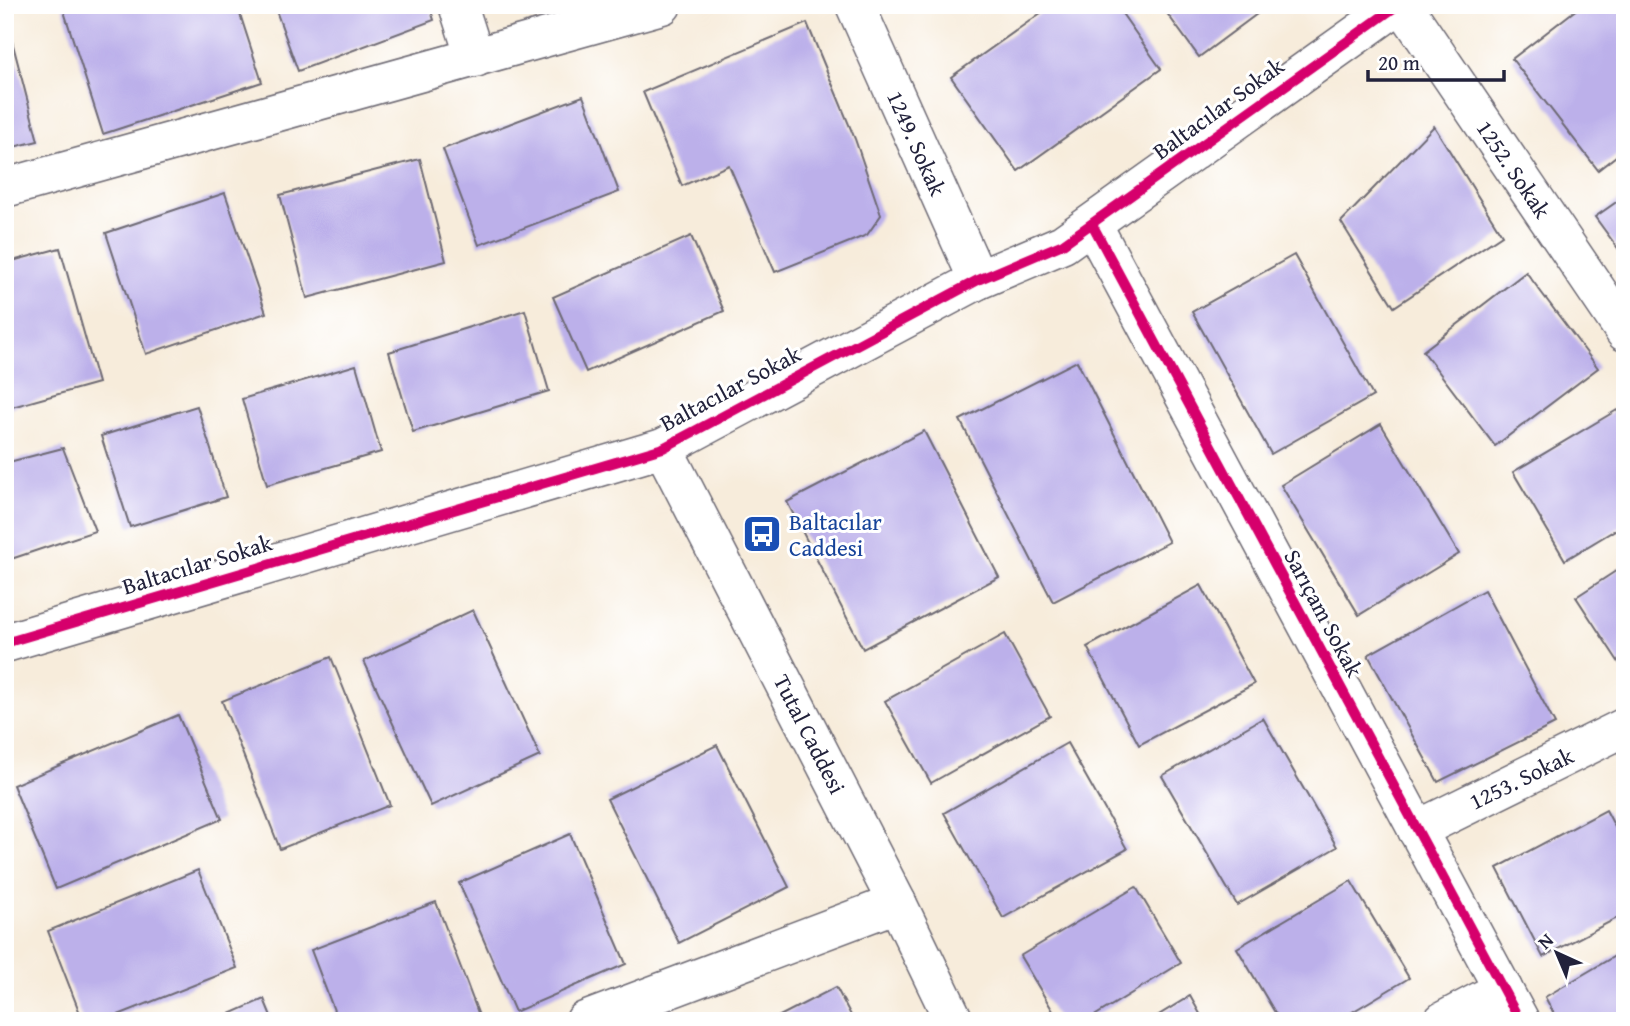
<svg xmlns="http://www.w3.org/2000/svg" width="1630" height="1026" viewBox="0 0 1630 1026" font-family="'Gentium Book Plus',serif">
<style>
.building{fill:#bcb0ea}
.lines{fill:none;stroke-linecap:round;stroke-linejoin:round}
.minor-casing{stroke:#6d6973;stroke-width:41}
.minor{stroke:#fff;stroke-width:38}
.cycleway-casing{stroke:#fff;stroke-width:15}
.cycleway{stroke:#d6006c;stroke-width:10}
.labels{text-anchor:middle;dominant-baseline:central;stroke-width:6;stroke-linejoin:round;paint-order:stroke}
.street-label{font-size:23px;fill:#22223b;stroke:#fff}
.transit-label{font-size:23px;fill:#164399;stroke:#fff;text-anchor:start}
</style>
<rect width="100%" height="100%" fill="#fff"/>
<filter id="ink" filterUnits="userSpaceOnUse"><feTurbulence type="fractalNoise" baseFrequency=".0143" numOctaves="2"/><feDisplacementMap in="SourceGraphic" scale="14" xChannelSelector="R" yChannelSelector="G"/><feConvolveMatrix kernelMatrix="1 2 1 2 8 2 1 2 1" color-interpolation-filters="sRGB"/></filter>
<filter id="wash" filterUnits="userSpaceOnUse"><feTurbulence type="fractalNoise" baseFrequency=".00686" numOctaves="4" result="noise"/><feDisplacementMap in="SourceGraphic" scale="28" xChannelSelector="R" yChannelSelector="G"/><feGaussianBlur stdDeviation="1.57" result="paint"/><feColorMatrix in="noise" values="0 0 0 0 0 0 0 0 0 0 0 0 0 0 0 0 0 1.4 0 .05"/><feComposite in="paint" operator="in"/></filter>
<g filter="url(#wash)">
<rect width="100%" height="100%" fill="#f7ecdb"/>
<g id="blocks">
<g class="building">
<path d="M 62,5 L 237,5 L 262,82 L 103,134 Z"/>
<path d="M 274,5 L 429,5 L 434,20 L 298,71 Z"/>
<path d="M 1052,5 L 1116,5 L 1161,69 L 1018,171 L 951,77 Z"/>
<path d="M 1161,5 L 1269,5 L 1199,57 Z"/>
<path d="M 1582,5 L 1625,5 L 1625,149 L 1598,170 L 1512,59 Z"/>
<path d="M 5,14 L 38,141 L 5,149 Z"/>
<path d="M 807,23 L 855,139 L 881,215 L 867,235 L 775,272 L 729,165 L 682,186 L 643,92 Z"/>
<path d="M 583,96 L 619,192 L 479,245 L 443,149 Z"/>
<path d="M 1434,126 L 1502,235 L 1394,307 L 1341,222 Z"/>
<path d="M 420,159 L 446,261 L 307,298 L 280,195 Z"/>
<path d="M 225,193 L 266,313 L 146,354 L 106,233 Z"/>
<path d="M 1625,196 L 1625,258 L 1595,217 Z"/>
<path d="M 691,236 L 724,311 L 586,372 L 553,297 Z"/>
<path d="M 60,248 L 98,383 L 5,409 L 5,263 Z"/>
<path d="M 1294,255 L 1373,396 L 1271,454 L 1192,312 Z"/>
<path d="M 1526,272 L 1598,368 L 1495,446 L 1423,351 Z"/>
<path d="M 525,310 L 549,391 L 413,432 L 389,352 Z"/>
<path d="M 1077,361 L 1169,542 L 1053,602 L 960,420 Z"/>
<path d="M 356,365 L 381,452 L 267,485 L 242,399 Z"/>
<path d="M 197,406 L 226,497 L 130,527 L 101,436 Z"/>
<path d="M 1617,410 L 1625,423 L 1625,524 L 1565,560 L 1513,472 Z"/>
<path d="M 1381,424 L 1459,554 L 1359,615 L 1281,485 Z"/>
<path d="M 924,431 L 999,577 L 863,649 L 787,502 Z"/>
<path d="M 63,448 L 95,531 L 5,561 L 5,463 Z"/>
<path d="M 1625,565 L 1625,672 L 1576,597 Z"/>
<path d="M 1201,585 L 1254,684 L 1139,745 L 1087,647 Z"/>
<path d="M 1484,590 L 1555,724 L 1438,782 L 1368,655 Z"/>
<path d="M 473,610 L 540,756 L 431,806 L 364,661 Z"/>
<path d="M 1005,634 L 1050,716 L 931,783 L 885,701 Z"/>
<path d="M 331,657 L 390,805 L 280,849 L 222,701 Z"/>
<path d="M 178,715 L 222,819 L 56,889 L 13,785 Z"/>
<path d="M 1263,718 L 1337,847 L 1237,905 L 1162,776 Z"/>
<path d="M 1067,743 L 1127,849 L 1003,918 L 944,813 Z"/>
<path d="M 717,745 L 789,887 L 679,943 L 607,799 Z"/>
<path d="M 1606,810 L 1625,846 L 1625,914 L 1543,957 L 1497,868 Z"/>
<path d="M 570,834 L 626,964 L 515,1012 L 459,883 Z"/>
<path d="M 198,870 L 237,968 L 103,1021 L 83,1021 L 48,931 Z"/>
<path d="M 1351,881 L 1409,978 L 1337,1021 L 1280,1021 L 1237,948 Z"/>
<path d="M 1136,887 L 1181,963 L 1086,1021 L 1059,1021 L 1020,956 Z"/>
<path d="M 436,902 L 481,1021 L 338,1021 L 311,950 Z"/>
<path d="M 1625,950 L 1625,1021 L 1558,1021 L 1545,997 Z"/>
<path d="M 836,987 L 854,1021 L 770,1021 Z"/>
<path d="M 1190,996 L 1204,1021 L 1149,1021 Z"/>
<path d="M 264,999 L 273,1021 L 214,1021 Z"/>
</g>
</g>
</g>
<g filter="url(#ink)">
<use href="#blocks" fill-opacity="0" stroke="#6d6973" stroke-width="2"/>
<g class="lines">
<g class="minor-casing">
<g id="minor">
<path d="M 458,5 L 475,58"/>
<path d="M 855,5 L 978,280"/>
<path d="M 1403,5 L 1625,332"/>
<path d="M 5,188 L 662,5"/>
<path d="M 1092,224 L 1520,1021"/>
<path d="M 663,448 L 897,903 L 954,1021"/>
<path d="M 5,643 L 663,448 L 978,280 L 1063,244 L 1398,5"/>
<path d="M 1417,830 L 1625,727"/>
<path d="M 585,1021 L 897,903"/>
<path d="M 1443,1021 L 1503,989"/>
</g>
</g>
<use href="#minor" class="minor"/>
<g class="cycleway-casing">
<g id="cycleway">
<path d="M 1092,224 L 1520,1021"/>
<path d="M 5,643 L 663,448 L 978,280 L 1063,244 L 1398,5"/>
</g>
</g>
<use href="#cycleway" class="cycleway"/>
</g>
</g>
<defs>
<g id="bus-square" transform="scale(2.0125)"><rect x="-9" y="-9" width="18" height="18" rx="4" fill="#1a4fb4" stroke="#fff"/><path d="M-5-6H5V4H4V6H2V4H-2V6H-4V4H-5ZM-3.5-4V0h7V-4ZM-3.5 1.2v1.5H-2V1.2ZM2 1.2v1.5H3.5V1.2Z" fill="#fff"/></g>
</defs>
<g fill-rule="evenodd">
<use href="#bus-square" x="762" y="534"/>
</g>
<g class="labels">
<g class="street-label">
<text transform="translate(1218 108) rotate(-36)">Baltacılar Sokak</text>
<text transform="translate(917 143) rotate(66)">1249. Sokak</text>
<text transform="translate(1514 169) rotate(56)">1252. Sokak</text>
<text transform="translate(730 388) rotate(-28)">Baltacılar Sokak</text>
<text transform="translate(197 564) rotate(-17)">Baltacılar Sokak</text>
<text transform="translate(1324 613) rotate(62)">Sarıçam Sokak</text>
<text transform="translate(810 734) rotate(63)">Tutal Caddesi</text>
<text transform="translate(1521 778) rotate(-26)">1253. Sokak</text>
</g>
<g class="transit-label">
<text x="789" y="521">Baltacılar<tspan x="789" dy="26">Caddesi</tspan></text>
</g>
</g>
<rect width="1630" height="1026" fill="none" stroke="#fff" stroke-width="28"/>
<g transform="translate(1557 953) rotate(316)" stroke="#ffffff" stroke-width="5" paint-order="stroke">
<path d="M0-5L12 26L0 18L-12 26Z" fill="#22223b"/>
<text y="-10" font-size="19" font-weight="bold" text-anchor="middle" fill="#22223b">N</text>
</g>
<path d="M1368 70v10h136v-10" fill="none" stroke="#22223b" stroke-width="3.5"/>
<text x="1378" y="70" font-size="21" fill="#22223b" stroke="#ffffff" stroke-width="5" paint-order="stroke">20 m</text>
</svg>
